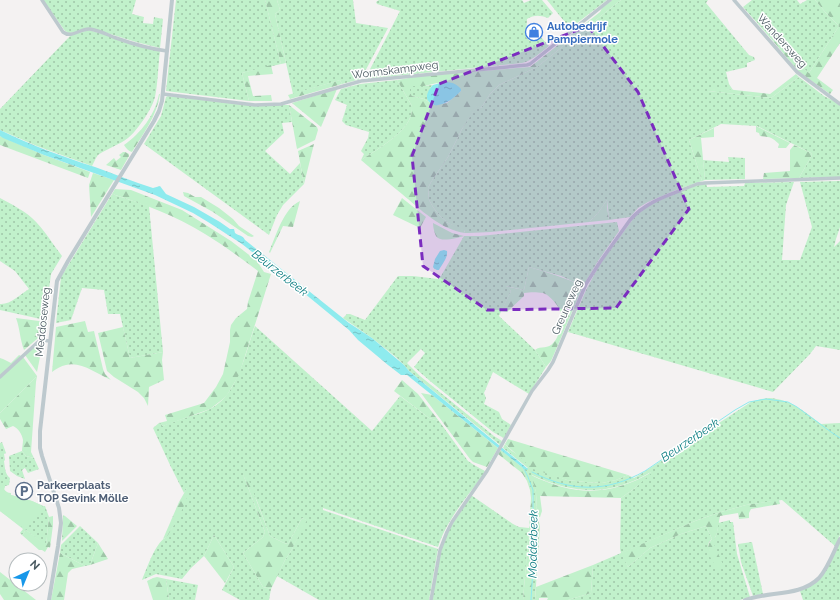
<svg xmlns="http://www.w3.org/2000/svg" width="840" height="600" viewBox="0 0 840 600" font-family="Raleway,sans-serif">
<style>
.grass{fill:url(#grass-dots)}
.forest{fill:url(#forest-firs);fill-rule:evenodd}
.green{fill:#c1f1cb}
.water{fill:url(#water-ripples)}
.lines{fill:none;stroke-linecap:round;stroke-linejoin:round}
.stream{stroke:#8eebee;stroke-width:1}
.minor{stroke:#bdc9ce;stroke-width:3.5}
.tertiary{stroke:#bdc9ce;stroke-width:4}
.marked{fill:#7b2cbf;fill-opacity:0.2;stroke:#7b2cbf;stroke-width:3;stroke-dasharray:8 5;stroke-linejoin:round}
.labels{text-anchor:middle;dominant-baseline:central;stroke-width:3;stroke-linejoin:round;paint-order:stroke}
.shop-label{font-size:11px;font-weight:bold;fill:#366cbe;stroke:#fff;text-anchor:start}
.street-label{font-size:11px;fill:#495960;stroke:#fff}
.service-label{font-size:11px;font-weight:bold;fill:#4e5e75;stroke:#fff;text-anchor:start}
.water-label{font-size:12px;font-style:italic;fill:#0c7e82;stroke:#fff}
</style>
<defs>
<pattern id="grass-dots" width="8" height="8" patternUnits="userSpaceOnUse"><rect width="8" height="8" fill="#c1f1cb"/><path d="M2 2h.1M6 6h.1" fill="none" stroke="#9fc6a8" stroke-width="1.8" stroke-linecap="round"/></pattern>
<pattern id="forest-firs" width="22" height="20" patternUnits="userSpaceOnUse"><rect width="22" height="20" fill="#c1f1cb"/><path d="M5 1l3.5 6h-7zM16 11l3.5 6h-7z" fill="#9fc6a8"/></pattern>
<pattern id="water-ripples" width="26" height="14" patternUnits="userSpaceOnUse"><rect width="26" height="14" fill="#8eebee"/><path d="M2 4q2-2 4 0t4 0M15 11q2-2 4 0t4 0" fill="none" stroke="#76c1c4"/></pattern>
</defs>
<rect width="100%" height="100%" fill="#f4f2f2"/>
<g class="grass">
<path d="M 43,0 L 136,0 L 132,14 L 144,17 L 143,23 L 153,24 L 154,17 L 163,19 L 160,48 L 136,42 L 94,29 L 69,33 L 65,31 Z"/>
<path d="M 176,0 L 265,0 L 281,64 L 242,73 L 249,101 L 166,91 Z"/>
<path d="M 277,0 L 353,0 L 356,23 L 388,28 L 361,79 L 342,84 L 340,80 L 293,94 L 275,14 L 280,10 Z"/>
<path d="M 379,0 L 522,0 L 524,3 L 531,0 L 542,0 L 553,13 L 548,18 C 539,15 534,15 527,19 L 526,37 L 530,41 L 538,34 L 549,46 C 541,52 532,61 522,63 L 365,79 L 400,11 L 377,4 L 376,2 Z"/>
<path d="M 547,0 L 607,0 L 572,27 L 568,26 Z"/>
<path d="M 621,0 L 708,0 L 706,3 L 749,55 L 754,57 L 755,60 L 747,63 L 747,67 L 726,72 L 729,84 L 733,90 L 708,88 L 708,91 L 771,98 L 799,77 L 824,96 L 834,101 L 840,105 L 840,177 L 799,178 L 812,155 L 811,153 L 757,126 L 721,124 L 689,140 L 702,181 L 676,190 L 648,202 L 638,208 L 630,217 L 609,220 L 607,200 L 598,213 L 589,222 L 491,232 L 468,233 L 465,233 L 465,231 L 448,223 L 439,215 L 433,207 L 429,200 L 428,188 L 431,182 L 448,157 L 462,129 L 477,105 L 481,108 L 490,94 L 499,85 L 537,67 Z"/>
<path d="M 752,0 L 797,0 L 800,4 L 807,0 L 815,0 L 826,13 L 839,26 L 809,73 L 795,61 L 776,39 L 773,41 L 743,7 Z"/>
<path d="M 89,30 L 160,51 C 158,66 158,83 155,97 C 152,109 137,131 128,138 C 119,145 108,148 98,155 L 96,158 L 92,166 L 37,146 L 0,130 L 0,109 L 71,35 Z"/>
<path d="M 397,80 L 412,106 C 412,110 412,114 410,118 C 404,134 375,151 361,160 L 364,154 L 361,151 L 368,138 L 369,132 L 346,125 L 342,121 L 347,105 L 335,100 L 341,89 L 360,84 Z"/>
<path d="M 413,85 L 423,86 L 433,85 L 431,87 L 427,97 L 429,102 L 424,99 L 412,96 C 409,93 409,90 410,86 Z"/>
<path d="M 168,96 L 246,105 L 289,105 L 292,122 L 282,123 L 284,133 L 265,151 L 290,174 L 300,163 L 304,184 L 283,205 L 277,215 L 269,235 L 144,144 L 161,116 L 166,97 Z"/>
<path d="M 728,157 L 745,158 L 745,179 L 705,180 L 703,160 L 729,162 Z"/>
<path d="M 840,181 L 840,227 L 836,239 L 834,247 L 840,241 L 840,350 L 816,346 L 810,354 L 773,392 L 568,332 L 586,290 L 594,275 L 600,264 L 636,215 L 648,205 L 692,187 L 706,183 L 707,187 L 744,186 L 745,183 L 794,182 L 786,205 L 782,260 L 800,260 L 812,227 L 800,182 Z"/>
<path d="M 112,194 L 149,206 L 163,352 L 130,358 L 120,314 L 108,314 L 104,290 L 82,288 L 71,320 L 56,323 L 61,277 Z"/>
<path d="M 0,198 C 11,204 23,210 32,218 C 44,229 52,243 62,256 L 51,274 L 45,320 L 0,310 L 0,304 C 10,305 21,294 29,289 L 15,271 L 0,261 Z"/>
<path d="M 617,222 L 619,231 L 598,261 L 583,286 L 561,276 L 529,267 L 524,290 L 506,286 L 511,291 L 499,316 L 535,350 L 546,367 L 529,394 L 493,372 L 484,393 L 486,398 L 484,404 L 499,412 L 502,419 L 511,425 L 504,438 L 500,436 L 493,432 L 430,381 L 414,367 L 425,353 L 421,349 L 407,363 L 420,376 L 494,436 L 502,441 L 500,445 L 409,371 L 404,365 L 397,358 L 372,338 L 343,318 L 347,314 L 350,314 L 365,320 L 398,276 L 413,276 L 438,279 L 441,276 L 464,236 L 480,236 Z"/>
<path d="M 255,326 L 372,431 L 400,396 L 429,418 L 439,421 L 468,461 L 474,465 L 485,471 L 484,474 C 467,497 447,519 438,547 L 323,508 L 323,510 L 438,549 L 429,600 L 319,600 L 277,576 L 285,560 L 291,551 L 306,520 L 302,518 L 288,544 L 284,543 L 270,536 L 257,501 L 243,474 L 265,532 L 263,537 L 243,553 L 263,587 L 271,589 L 269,600 L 240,600 L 222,590 L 234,567 L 214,535 L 204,556 L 191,568 L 182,579 L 156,574 L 142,580 C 147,568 155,544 165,538 C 177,523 182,506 187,488 L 184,493 L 170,465 L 153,428 L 159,423 L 163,426 C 178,419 195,416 210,409 C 238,395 245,353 255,326 Z"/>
<path d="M 769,398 C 790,399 805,412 821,424 L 840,423 L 840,535 L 835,546 L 782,500 L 746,505 L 721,512 L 695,521 L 622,553 L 628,567 L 650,548 L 681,534 L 706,526 L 712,539 L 709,542 L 708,547 C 715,540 718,533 718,523 L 730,520 L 730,522 L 733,522 L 737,554 L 750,597 L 740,600 L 568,600 L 591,593 L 593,565 L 621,553 L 620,549 L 621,498 L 635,488 L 651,472 C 611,496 574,495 532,475 L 536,492 L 537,513 L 540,527 L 535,600 L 531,600 L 536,528 L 533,511 L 533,498 L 528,477 L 523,468 L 528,468 L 503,448 L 505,444 L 512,451 L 543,471 L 567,480 L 585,482 L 602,483 L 616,480 L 628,475 L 634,478 L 644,472 L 751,402 L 761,399 Z"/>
<path d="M 2,442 L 6,453 L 4,454 L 5,460 L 4,461 C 5,468 5,474 10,478 L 9,485 L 5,486 L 4,490 L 8,493 L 11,493 L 11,495 L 32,501 L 43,506 L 45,506 L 49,517 L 46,546 L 26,530 L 22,535 L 20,533 L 23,529 L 0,511 L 0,443 Z"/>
<path d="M 22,451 L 26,456 L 34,458 L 39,469 L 28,473 L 25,468 L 22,470 L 25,479 L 17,476 L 10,471 L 9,456 Z"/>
<path d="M 471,495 L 513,524 L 519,527 L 529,528 L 523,600 L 432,600 L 443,538 Z"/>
<path d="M 80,526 L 98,543 L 90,565 L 85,566 L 60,553 L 61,545 Z"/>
<path d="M 752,542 L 763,594 L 753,596 L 741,562 L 738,544 Z"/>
<path d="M 840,542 L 840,600 L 803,600 L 800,591 L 817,581 Z"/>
<path d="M 166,579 L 198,585 L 195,600 L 169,600 Z"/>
</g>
<g class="forest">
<path d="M 265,0 L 277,0 L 280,10 L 275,14 L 286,63 L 281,64 Z"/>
<path d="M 612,0 L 621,0 L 537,67 L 499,85 L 490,94 L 481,108 L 477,106 L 462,129 L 448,157 L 431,182 L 428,188 L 429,200 L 433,207 L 439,215 L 448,223 L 464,229 L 465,233 C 441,230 420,209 402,194 C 388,183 374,171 361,160 C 375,151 404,134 410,118 C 412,114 412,110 412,106 L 397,80 L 421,76 L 530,67 L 600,12 L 602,8 ZM 437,83 L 461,91 L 447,103 L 434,105 L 424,99 L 412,96 L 410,93 L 410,86 L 424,86 Z"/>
<path d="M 815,0 L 840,0 L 840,43 L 817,78 L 833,90 L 830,94 L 799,72 L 773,41 L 776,39 L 795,61 L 809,73 L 839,26 L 826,13 Z"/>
<path d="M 271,65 L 273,74 L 248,76 L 253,96 L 271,95 L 272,101 L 249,101 L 242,73 Z"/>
<path d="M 796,74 L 799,77 L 771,98 L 708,91 L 708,87 L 770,94 Z"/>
<path d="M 340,80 L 342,84 L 290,99 L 288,95 Z"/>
<path d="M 337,89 L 321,127 L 292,103 Z"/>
<path d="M 159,94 L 160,94 C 157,116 143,134 132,152 C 128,151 126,148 124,145 C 141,133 155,115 159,94 Z"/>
<path d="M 289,105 L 317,127 L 318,130 L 315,140 L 297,149 Z"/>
<path d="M 756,126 L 790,143 L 786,148 L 778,148 L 779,144 C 772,137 770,137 760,136 L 759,133 L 756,132 Z"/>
<path d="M 714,128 L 714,137 L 701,138 L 705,180 L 702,181 L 689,140 Z"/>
<path d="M 0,136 L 44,155 L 90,172 L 88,178 L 0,145 Z"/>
<path d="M 314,144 L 304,184 L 298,151 Z"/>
<path d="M 794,145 L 811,153 L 812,155 L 799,178 L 763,179 L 764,173 L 790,171 L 790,150 Z"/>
<path d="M 123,152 L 125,152 L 129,154 L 129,156 L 121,170 L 106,165 L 114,158 L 116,161 L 121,157 L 119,155 Z"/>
<path d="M 93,173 L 114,180 L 91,217 L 89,185 Z"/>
<path d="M 115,189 L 131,190 L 182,210 L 231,241 L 257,261 L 264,272 L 271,274 L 239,375 L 227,395 L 223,399 L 210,409 L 163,426 L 159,423 L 167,421 L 165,415 L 204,403 L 216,387 L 223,374 L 230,342 L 230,330 L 231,325 L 236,318 L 247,309 L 248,302 L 258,271 C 241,258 223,245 205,234 C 176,216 144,204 112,194 Z"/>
<path d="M 183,192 L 188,193 L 195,197 L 201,197 L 219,208 L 233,219 L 239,226 L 254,236 L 252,237 L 248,236 L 213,212 L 184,196 Z"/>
<path d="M 402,198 L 426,217 L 420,228 L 393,215 Z"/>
<path d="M 607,200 L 607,207 L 609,220 L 589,222 L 598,213 Z"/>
<path d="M 300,201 L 293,227 L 283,226 L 270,253 L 269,252 C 276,236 283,209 300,201 Z"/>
<path d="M 433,223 L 452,233 L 464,236 C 457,238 440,243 436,236 C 434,232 433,226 433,223 Z"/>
<path d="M 529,267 C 548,272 565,278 583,286 L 555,352 L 551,361 L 546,367 L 535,350 C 541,345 548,350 554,342 C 557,339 558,335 559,331 C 560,328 562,325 563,322 C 564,312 552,296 543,293 C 536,292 531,292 524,293 L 524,296 L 507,312 L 501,311 L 511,291 L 505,286 L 524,290 Z"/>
<path d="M 16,318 L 39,321 L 45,324 L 44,333 L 24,350 C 20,340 20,329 16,318 Z"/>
<path d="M 85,321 L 88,332 L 94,331 L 103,369 L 105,374 L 111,380 C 97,374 81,361 66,365 C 61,366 56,369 52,372 L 56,327 Z"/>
<path d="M 123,327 L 130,358 L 163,352 L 162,360 L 164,380 L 149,387 L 148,406 L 144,398 L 138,392 L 114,377 L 107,371 L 98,333 Z"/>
<path d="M 43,342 L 37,372 L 25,355 L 39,343 Z"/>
<path d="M 37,376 L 36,382 L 31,452 L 34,458 L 26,456 L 22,451 C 22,448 23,443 23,440 C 22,434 18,428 13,426 L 6,429 L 0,419 L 0,413 Z"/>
<path d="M 402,380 L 418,394 L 439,421 L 429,418 L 394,391 Z"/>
<path d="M 421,393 L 432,395 L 498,448 L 487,467 L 473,462 L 470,459 Z"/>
<path d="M 508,439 L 628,475 L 616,480 L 602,483 L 585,482 L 567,480 L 533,469 L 505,444 Z"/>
<path d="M 501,450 L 523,468 L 528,477 L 532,491 L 533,511 L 536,528 L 531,600 L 523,600 L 529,528 L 531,498 L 530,490 L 527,481 L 522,473 L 498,454 Z"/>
<path d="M 654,471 L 635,488 L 621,498 L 540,496 L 542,511 L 540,517 L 539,517 L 537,513 L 536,492 L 531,475 C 576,497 611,496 654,471 Z"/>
<path d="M 246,473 L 270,536 L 284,543 L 288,544 L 302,518 L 307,520 L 291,551 L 285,560 L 271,589 L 263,587 L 243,553 L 263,537 L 265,532 L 243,474 Z"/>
<path d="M 187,488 L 189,490 C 186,505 176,522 168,535 L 165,538 L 163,539 L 179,502 Z"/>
<path d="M 779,500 L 780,504 L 751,509 L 749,513 L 749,518 L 739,519 L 738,513 L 720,516 L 717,533 L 713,542 L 725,569 L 719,568 L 717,567 C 710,559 704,548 712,539 L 706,526 L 681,534 L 650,548 L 628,567 L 621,553 L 695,521 L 721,512 L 746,505 Z"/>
<path d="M 63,515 L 65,516 L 77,526 L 62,541 Z"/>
<path d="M 53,516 L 53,525 L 50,548 L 48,547 L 45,552 L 42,550 L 39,550 L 22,535 L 26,530 L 46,545 L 49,517 Z"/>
<path d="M 214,535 L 234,567 L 225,583 L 204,556 Z"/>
<path d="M 98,543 L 108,559 L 90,565 Z"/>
<path d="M 60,553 L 85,566 L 72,569 L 68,573 L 64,600 L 51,600 Z"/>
<path d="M 593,565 L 591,593 L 568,600 L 547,600 L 548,598 L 539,598 L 539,600 L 535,600 L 536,587 Z"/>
<path d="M 0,572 L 36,600 L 4,600 L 0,594 Z"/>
<path d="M 157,577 L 166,579 L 169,600 L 153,600 L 147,581 L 153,578 Z"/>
</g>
<g class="green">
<path d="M 19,355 L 23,357 L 37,376 L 0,413 L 0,358 L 3,359 L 11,363 Z"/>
<path d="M 4,485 L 5,486 L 4,489 C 6,492 8,493 11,493 L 11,495 L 32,501 L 43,506 L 26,530 L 0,511 L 0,486 Z"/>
</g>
<g class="water">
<path d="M 444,82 C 451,82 456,83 461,89 L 461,91 C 455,97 447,104 438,105 C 436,106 434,105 432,104 C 423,99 428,90 433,85 Z"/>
<path d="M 0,130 C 31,145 63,157 95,167 C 115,174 134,182 153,188 L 160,186 L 166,194 L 194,207 L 220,222 L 230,229 L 234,229 L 235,233 C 239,236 243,235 245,240 L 260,252 L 349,323 L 372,338 L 404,365 L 409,371 L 528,469 L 527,470 L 523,468 L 407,375 L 401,375 L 388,365 L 358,340 L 349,330 L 304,293 L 242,244 L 208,222 L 193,213 L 155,195 L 44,155 L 3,138 L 0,136 Z"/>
<path d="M 444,250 L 447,251 C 448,258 442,264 439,270 C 436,270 435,270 433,267 L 435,259 L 440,251 Z"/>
</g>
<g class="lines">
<g class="stream">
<path d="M 523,467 L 528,477 L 533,490 L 533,511 L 536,523 L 531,600"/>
<path d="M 532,472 C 571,492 606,493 645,471 L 735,410 L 749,402 L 766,399 L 788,402 L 797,407 L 831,432 L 840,438"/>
</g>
<g class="minor">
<path d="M 42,0 L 63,32 C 72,39 80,28 90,29 C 98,30 108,35 116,38 C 133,44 150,49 167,51"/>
<path d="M 734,0 L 797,72 L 840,104"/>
<path d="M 163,94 L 255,105 L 281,104 L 361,81 L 527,65 L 530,64 L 610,0"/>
<path d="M 0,377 L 37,343 L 41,340 L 50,341"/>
<path d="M 431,600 L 440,550 L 447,532 L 452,522 L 487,471 L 532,391 L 548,370 L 553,362 L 586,284 L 600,262 L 630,220 C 647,200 673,194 697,184 L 705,183 L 840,178"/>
</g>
<g class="tertiary">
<path d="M 49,600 L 58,546 L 61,523 L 59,508 L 42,456 L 40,448 L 40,431 L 57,281 L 68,261 L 154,121 L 159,111 L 162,101 L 172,0"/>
<path d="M 745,600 C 769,591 800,597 819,578 C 828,568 834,551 840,539"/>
</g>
</g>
<path class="marked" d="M 588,26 L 638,92 L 689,209 L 616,308 L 487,310 L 423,266 L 412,156 L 439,84 Z"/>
<defs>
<g id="shop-ring" transform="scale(0.9)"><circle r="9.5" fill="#fff" stroke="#3f7fe0" stroke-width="1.5"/><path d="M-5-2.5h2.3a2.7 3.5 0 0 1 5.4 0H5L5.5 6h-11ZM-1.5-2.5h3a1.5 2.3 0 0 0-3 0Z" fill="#3f7fe0"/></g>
<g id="parking-ring" transform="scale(0.9)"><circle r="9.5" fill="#fff" stroke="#5c6f8a" stroke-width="1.5"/><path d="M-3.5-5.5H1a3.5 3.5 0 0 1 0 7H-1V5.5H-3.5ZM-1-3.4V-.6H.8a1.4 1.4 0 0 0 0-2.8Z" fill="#5c6f8a"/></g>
</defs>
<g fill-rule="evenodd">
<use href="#shop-ring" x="534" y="32"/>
<use href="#parking-ring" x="24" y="491"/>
</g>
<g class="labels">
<g class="shop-label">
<text x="547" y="26">Autobedrijf<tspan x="547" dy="13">Pampiermole</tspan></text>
</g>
<g class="street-label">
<text transform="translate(782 41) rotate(48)">Wandersweg</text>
<text transform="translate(395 70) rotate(-7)">Wormskampweg</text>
<text transform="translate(567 307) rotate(-66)">Greuneweg</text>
<text transform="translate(43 322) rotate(-84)">Meddoseweg</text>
</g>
<g class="service-label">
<text x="37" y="485">Parkeerplaats<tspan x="37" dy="13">TOP Sevink Mölle</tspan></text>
</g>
<g class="water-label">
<text transform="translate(280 273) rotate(38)">Beurzerbeek</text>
<text transform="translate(690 440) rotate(-34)">Beurzerbeek</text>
<text transform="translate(533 544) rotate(-89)">Modderbeek</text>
</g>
</g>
<g transform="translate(28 572) rotate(44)"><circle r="19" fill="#ffffff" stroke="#b6bdbf"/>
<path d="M0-3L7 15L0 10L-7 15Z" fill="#1797e9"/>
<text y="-6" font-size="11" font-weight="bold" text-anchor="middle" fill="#495960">N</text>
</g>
</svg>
